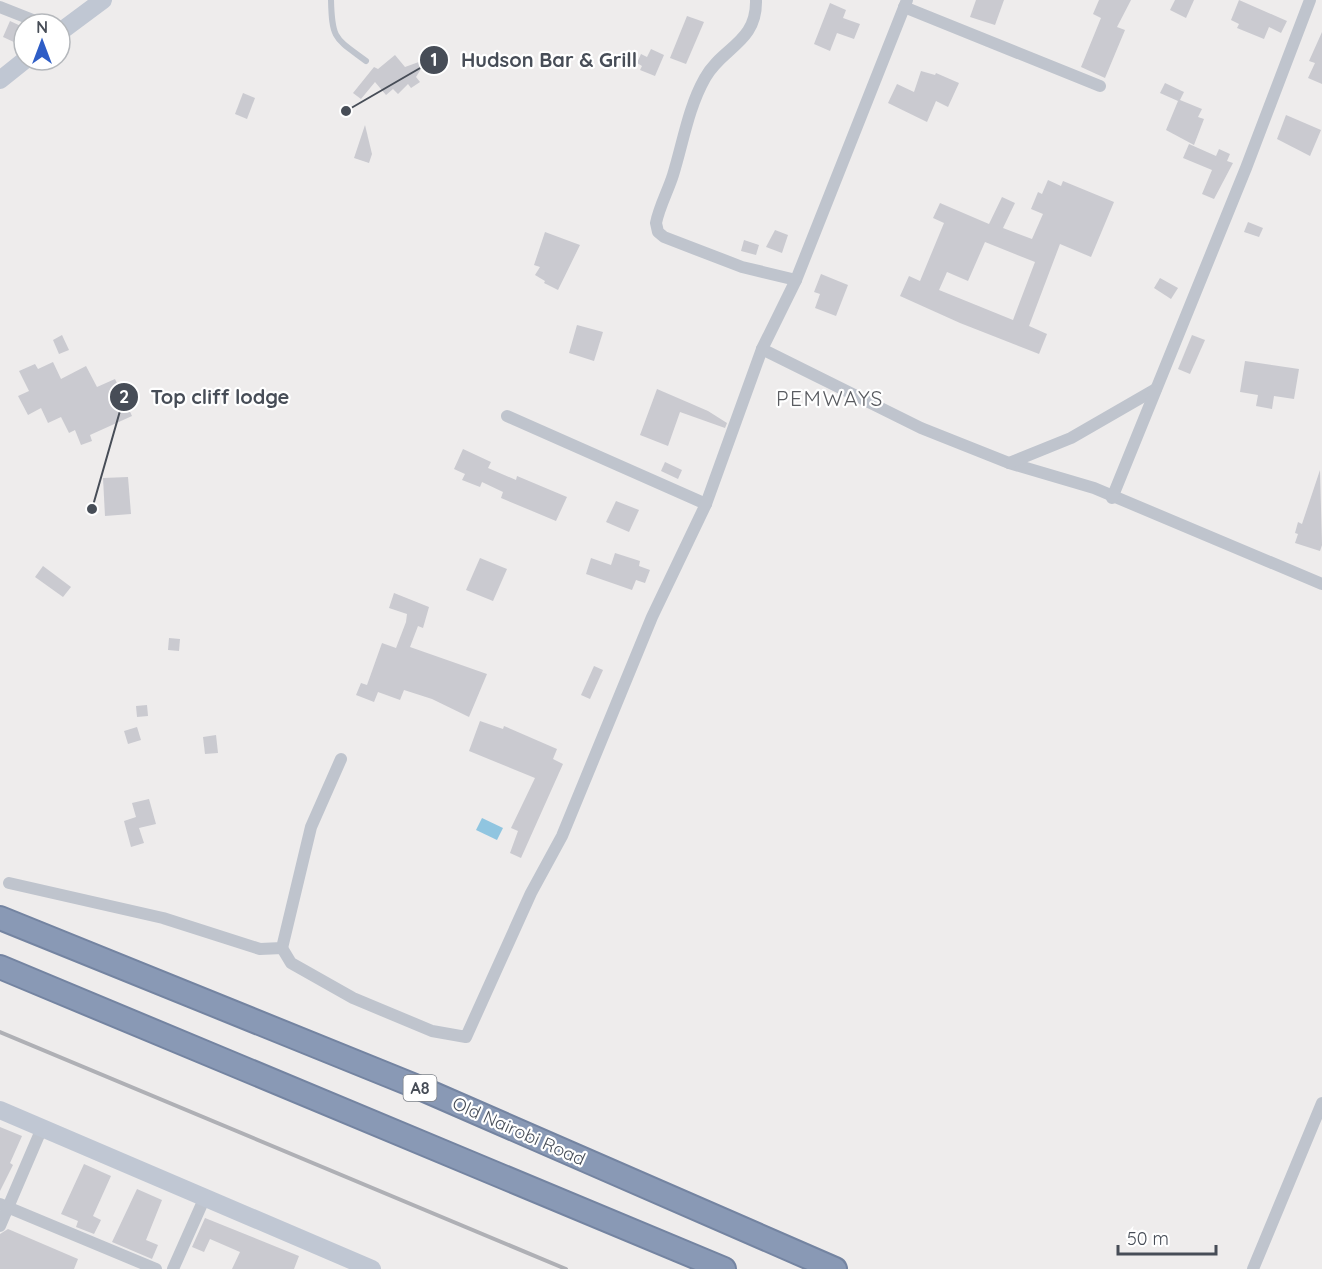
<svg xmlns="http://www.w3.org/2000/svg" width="1322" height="1269" viewBox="0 0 1322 1269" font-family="Quicksand,sans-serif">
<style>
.water{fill:#90c5e0}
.building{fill:#cacad0;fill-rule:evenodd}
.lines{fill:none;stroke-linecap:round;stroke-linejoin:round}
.highway-casing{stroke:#7484a1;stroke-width:26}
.lane{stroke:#bfc4cd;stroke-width:6}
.street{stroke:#bfc4cd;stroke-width:12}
.secondary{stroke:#c0c7d3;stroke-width:18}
.highway{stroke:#8999b5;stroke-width:22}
.rail{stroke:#afb0b5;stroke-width:4}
.labels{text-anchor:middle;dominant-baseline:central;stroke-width:4.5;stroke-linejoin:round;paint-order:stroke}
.shield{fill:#fff;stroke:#7e8289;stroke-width:1.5}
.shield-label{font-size:16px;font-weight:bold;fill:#474d57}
.street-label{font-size:18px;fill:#474d57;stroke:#fff}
.quarter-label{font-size:21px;letter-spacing:1.5px;fill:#595b60;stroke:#fff}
.leader{fill:none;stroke:#474d57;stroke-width:2}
.callout-dot{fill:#474d57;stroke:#fff;stroke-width:2}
.mark-label{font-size:18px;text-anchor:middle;font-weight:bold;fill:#fff}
.callout-label{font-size:20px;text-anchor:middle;font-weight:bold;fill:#474d57;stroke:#fff;stroke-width:4.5;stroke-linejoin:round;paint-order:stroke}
</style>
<rect width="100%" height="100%" fill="#eeecec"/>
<path class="water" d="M 482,818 L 503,828 L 497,840 L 476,830 Z"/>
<g class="building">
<path d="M 976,0 L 1004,0 L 995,25 L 970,17 Z"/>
<path d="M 1099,0 L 1131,0 L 1117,27 L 1125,30 L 1105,78 L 1081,67 L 1101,18 L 1093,14 Z"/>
<path d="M 1175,0 L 1194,0 L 1186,18 L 1170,10 Z"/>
<path d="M 1239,0 L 1287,21 L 1281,33 L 1269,27 L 1264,39 L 1237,28 L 1239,24 L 1231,20 Z"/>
<path d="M 830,3 L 846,10 L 843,18 L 860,24 L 854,39 L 837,33 L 830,51 L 814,44 Z"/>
<path d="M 687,16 L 704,22 L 686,64 L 670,58 Z"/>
<path d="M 10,21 L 23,27 L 16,43 L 3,37 Z"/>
<path d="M 1322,32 L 1322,84 L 1308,78 L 1315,63 L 1309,61 Z"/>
<path d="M 651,49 L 664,55 L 655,76 L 640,70 L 642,66 L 637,63 L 641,54 L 647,57 Z"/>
<path d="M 395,55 L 405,67 L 427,59 L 416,77 L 420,82 L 411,88 L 408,84 L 398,94 L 393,89 L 386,95 L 375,82 L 361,99 L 353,93 L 374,67 L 378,69 Z"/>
<path d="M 921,71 L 935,75 L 936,73 L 959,83 L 948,107 L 936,101 L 927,122 L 888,103 L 897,84 L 914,92 Z"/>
<path d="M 1165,83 L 1184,92 L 1180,100 L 1202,109 L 1198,117 L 1204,119 L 1194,145 L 1166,130 L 1178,101 L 1160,93 Z"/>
<path d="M 243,93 L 255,98 L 247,119 L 235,114 Z"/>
<path d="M 1286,115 L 1321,130 L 1310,156 L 1277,139 Z"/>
<path d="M 365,125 L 372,154 L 369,163 L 354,158 Z"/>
<path d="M 1189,144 L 1216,156 L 1219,149 L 1230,154 L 1227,161 L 1233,163 L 1214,199 L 1202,194 L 1212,170 L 1183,158 Z"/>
<path d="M 1048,180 L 1061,186 L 1063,181 L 1114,202 L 1091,257 L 1060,244 L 1029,326 L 1047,334 L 1039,354 L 960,323 L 900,296 L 909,276 L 920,281 L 944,223 L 933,218 L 940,203 L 989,224 L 1002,197 L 1015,203 L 1003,228 L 1032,239 L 1043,214 L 1031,209 L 1038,192 L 1042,194 ZM 985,242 L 1035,262 L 1013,320 L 939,290 L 947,272 L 968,281 Z"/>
<path d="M 1248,222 L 1263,228 L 1259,237 L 1244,232 Z"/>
<path d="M 775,230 L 788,235 L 782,253 L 766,247 Z"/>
<path d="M 545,232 L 580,245 L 558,290 L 544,283 L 545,281 L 535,275 L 540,267 L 534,265 Z"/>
<path d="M 744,240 L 759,245 L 756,255 L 741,251 Z"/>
<path d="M 821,274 L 848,285 L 836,316 L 815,308 L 820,294 L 814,292 Z"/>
<path d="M 1160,278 L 1178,288 L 1171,299 L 1154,288 Z"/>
<path d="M 577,325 L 603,332 L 594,361 L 569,353 Z"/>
<path d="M 62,335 L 69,350 L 59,354 L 53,340 Z"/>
<path d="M 1192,335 L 1205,340 L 1190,374 L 1178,369 Z"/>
<path d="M 1245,361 L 1299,369 L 1294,399 L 1274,396 L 1272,409 L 1256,406 L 1258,395 L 1240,392 Z"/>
<path d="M 53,362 L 61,379 L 86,366 L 97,387 L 115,379 L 132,416 L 90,435 L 92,441 L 81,445 L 75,430 L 69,433 L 61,417 L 48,423 L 41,408 L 28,415 L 18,396 L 29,391 L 19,371 L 35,364 L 38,369 Z"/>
<path d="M 657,389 L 708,411 L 727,423 L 725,428 L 680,412 L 668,446 L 640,435 Z"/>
<path d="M 463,449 L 491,462 L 488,468 L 516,480 L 517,476 L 567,497 L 556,521 L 501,498 L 503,492 L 482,482 L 480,487 L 462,480 L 465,474 L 454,469 Z"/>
<path d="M 665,462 L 682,470 L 678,479 L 661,471 Z"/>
<path d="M 1320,470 L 1322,545 L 1320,551 L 1295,543 L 1298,534 L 1295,533 L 1298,522 L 1302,524 Z"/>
<path d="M 128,477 L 131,514 L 105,516 L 103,478 Z"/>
<path d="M 616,501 L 639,510 L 629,532 L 606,522 Z"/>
<path d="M 615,553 L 640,561 L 639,566 L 650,570 L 645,583 L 636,580 L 632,590 L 586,574 L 591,558 L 611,565 Z"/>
<path d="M 480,558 L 507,569 L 493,601 L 466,590 Z"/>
<path d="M 43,566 L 71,587 L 63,597 L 35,577 Z"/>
<path d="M 394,593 L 429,607 L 423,628 L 418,626 L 410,647 L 487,674 L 469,717 L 432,699 L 404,690 L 400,700 L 378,692 L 374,702 L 356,695 L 361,683 L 367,685 L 382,643 L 396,648 L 406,622 L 407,614 L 389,608 Z"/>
<path d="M 169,638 L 180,639 L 179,651 L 168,650 Z"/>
<path d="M 594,666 L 603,670 L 590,699 L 581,695 Z"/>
<path d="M 147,705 L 148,716 L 137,717 L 136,706 Z"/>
<path d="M 480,721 L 503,729 L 504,726 L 557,749 L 553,759 L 563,764 L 521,858 L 510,853 L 518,831 L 511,828 L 535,778 L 469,751 Z"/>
<path d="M 137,727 L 141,740 L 128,744 L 124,731 Z"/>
<path d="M 216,735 L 218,753 L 205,754 L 203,737 Z"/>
<path d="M 149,799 L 156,824 L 139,828 L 144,843 L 131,847 L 124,821 L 136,817 L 132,803 Z"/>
<path d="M 0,1127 L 22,1136 L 10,1163 L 13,1165 L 0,1191 Z"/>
<path d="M 84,1164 L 111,1176 L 93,1216 L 101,1220 L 94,1234 L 76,1227 L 78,1221 L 61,1214 Z"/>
<path d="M 137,1189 L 162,1200 L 146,1240 L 158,1245 L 152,1259 L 112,1242 Z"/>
<path d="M 205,1218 L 299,1256 L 294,1269 L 232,1269 L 240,1252 L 210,1239 L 204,1252 L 192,1247 Z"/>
<path d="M 8,1229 L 78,1259 L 74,1269 L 0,1269 L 0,1234 Z"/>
</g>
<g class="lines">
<g class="highway-casing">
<g id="highway">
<path d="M 0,918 L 420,1088 L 835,1269"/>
<path d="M 0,967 L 724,1269"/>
</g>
</g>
<path class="lane" d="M 331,0 C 332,40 335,38 366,61"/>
<g class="street">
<path d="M 756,0 C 757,43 722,47 705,78 C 688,108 683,143 673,175 C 668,191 659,207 656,223 L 658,232 L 664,237 L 742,267 L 796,280"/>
<path d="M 0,7 L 43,24"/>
<path d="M 904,7 L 1100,86"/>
<path d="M 762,349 L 921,428 L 1009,463 L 1094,488 L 1322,584"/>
<path d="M 507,416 L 706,504"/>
<path d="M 1009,463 L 1071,438 L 1156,389"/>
<path d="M 1112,498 L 1246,168 L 1310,0"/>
<path d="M 9,883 L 163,918 L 260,949 L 282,948 L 311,827 L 341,759"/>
<path d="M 282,948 L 291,963 L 353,998 L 432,1031 L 466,1037 L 531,893 L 562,836 L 652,617 L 706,504 L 762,349 L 796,280 L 907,0"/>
<path d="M 0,1204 L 156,1269"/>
<path d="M 0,1226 L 42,1128"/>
<path d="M 173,1269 L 205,1197"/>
<path d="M 1253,1269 L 1322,1103"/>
</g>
<g class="secondary">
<path d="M 60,32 L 103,0"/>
<path d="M 0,80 L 25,60"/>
<path d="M 0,1110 L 372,1269"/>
</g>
<use href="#highway" class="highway"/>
<path class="rail" d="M 0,1032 L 566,1269"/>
</g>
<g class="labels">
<rect class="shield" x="403.5" y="1075" width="33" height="26" rx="4.5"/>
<g class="shield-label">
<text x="420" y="1088">A8</text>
</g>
<g class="street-label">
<text transform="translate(519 1131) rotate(24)">Old Nairobi Road</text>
</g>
<g class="quarter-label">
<text x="830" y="398">PEMWAYS</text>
</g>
</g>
<path class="leader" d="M346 111L434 60M92 509L124 397"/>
<g class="callout-dot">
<circle cx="346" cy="111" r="6"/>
<circle cx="92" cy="509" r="6"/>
<circle cx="434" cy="60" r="15"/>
<circle cx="124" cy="397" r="15"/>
</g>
<g class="mark-label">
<text x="434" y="66">1</text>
<text x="124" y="403">2</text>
</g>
<g class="callout-label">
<text x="549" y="67">Hudson Bar &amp; Grill</text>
<text x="220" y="404">Top cliff lodge</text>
</g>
<g transform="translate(42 42)"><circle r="28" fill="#ffffff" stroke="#b5b8bc" stroke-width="1.5"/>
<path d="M0-4.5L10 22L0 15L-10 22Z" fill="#2e5dc6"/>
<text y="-9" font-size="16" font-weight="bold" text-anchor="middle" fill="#474d57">N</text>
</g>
<path d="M1118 1245v9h98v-9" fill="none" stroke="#474d57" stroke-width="3"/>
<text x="1127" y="1245" font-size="18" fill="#474d57" stroke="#ffffff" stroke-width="4.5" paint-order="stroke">50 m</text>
</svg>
